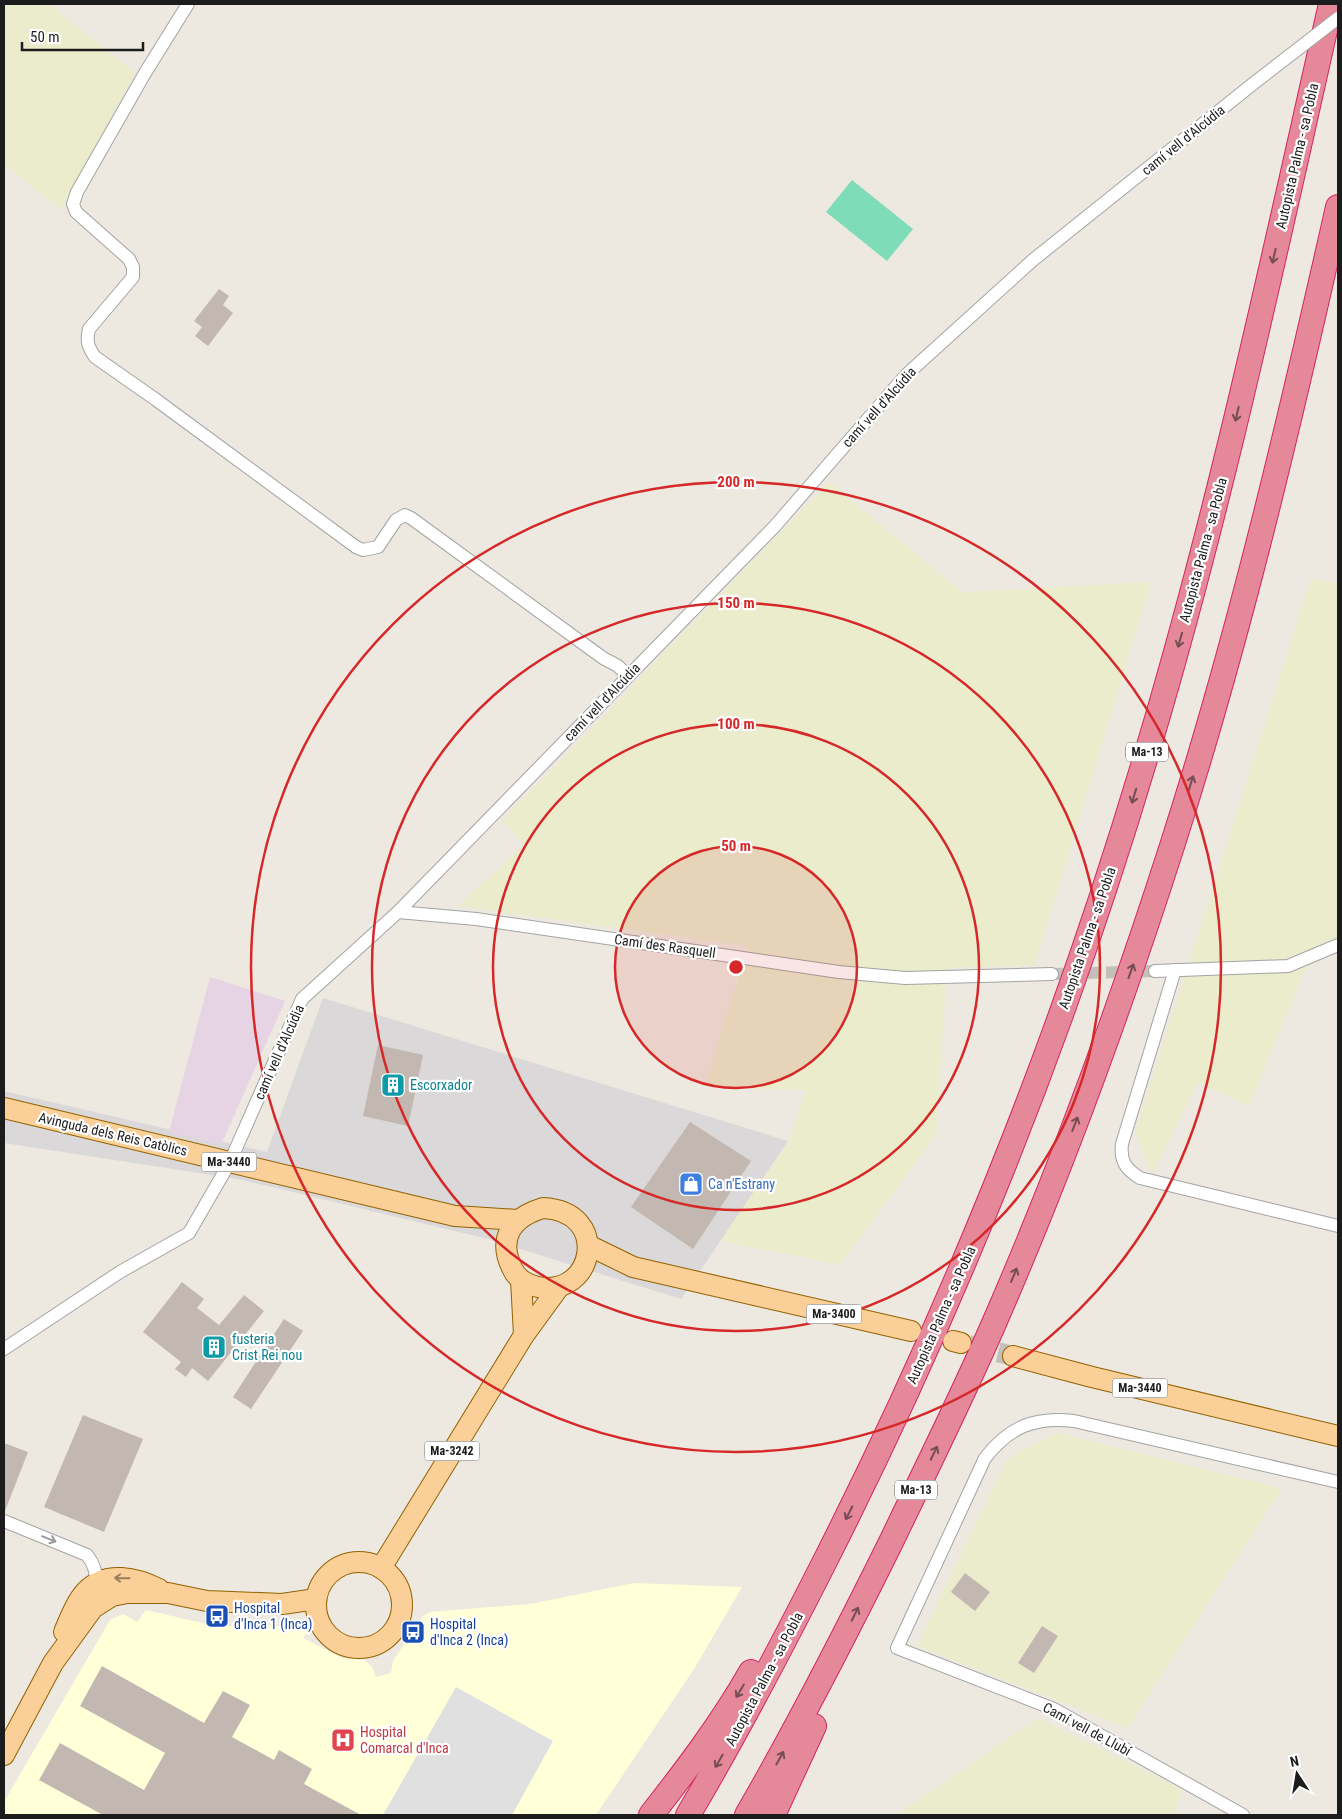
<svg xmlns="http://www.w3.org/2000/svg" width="1342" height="1819" viewBox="0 0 1342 1819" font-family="'Roboto Condensed',sans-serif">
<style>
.residential{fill:#dad8d8}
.industrial{fill:#e6d3e3}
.education{fill:#ffffd8}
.farmland{fill:#eaeccc}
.pitch{fill:#7eddb8}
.parking{fill:#e0e0e0}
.building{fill:#c2b8b1}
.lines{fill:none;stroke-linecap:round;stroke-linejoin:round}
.minor-tunnel{stroke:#c3c0ba;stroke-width:12;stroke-dasharray:12 6;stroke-linecap:butt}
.primary-tunnel{stroke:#c3c0ba;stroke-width:20;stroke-dasharray:20 10;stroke-linecap:butt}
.minor-casing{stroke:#a3a3a3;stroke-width:14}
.primary-casing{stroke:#926101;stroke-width:22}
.motorway-casing{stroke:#d52462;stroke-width:26}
.minor{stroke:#fff;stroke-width:12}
.primary{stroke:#fbd098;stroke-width:20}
.motorway{stroke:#e5889a;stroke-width:24}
.minor-bridge-casing{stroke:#a3a3a3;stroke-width:14;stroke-linecap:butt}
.minor-bridge{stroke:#fff;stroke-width:12}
.oneway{stroke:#764d55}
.oneway2{stroke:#999}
.oneway3{stroke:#977f60}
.ring{fill:none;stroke:#d62828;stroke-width:2.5}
.labels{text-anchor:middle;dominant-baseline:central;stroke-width:4.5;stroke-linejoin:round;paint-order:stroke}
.shield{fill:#fff;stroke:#606060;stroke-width:1}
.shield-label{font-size:12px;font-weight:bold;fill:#1c1c1c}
.street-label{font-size:14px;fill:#1c1c1c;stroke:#fff}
.culture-label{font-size:14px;fill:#0d838f;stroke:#fff;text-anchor:start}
.shop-label{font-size:14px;fill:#366cbe;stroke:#fff;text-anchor:start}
.transit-label{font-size:14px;fill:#164399;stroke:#fff;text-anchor:start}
.health-label{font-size:14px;fill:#be3a42;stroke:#fff;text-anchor:start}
.centre{fill:#d62828;stroke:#fff;stroke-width:2.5}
.ring-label{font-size:15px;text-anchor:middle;font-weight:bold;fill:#d62828;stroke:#fff;stroke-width:4.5;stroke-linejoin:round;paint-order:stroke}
</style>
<rect width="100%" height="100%" fill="#ede9e1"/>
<path class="residential" d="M 323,998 L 788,1141 L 681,1299 L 488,1239 L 238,1179 L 4,1143 L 4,1091 L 267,1152 Z"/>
<path class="industrial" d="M 210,977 L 285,1001 L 221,1145 L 169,1132 Z"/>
<path class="education" d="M 634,1583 L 742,1587 L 694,1669 L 596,1815 L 4,1815 L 4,1802 L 110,1620 L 123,1614 L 137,1622 L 146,1610 L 211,1625 L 229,1626 L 290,1626 L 307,1632 L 303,1638 L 342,1658 L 365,1660 L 372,1667 L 376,1677 L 391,1673 L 393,1661 L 423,1616 L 430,1612 L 530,1604 Z"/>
<g class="farmland">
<path d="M 4,4 L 49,4 L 135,73 L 61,210 L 4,164 Z"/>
<path d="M 829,482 L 962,592 L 1151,582 L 1035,965 L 947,968 L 936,1135 L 840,1265 L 721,1241 L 788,1142 L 806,1090 L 705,1087 L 747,946 L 458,906 L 525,844 L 502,821 Z"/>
<path d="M 1311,579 L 1338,583 L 1338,937 L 1312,949 L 1303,975 L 1249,1106 L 1198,1082 L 1152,1174 L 1135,1132 Z"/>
<path d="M 1057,1433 L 1282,1488 L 1128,1728 L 917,1646 L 1007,1459 Z"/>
<path d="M 1038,1718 L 1183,1790 L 1173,1815 L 896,1815 Z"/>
</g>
<path class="pitch" d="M 852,180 L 913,229 L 887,261 L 826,212 Z"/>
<path class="parking" d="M 456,1687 L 553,1741 L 512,1815 L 383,1815 Z"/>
<g class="building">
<path d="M 219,289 L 229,296 L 223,305 L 233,313 L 208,346 L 195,336 L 202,327 L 194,321 Z"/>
<path d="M 378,1045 L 423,1055 L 408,1126 L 363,1116 Z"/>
<path d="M 690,1122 L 751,1161 L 693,1249 L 631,1207 Z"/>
<path d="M 182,1282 L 204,1299 L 197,1308 L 219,1325 L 244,1295 L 264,1311 L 208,1381 L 192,1368 L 186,1377 L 175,1369 L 181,1362 L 143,1332 Z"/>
<path d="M 284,1319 L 303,1331 L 251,1409 L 233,1397 Z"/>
<path d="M 83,1415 L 143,1439 L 104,1532 L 44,1507 Z"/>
<path d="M 4,1443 L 28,1452 L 5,1511 L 4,1511 Z"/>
<path d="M 965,1573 L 990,1592 L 975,1611 L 951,1592 Z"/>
<path d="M 1042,1626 L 1058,1636 L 1034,1673 L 1018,1663 Z"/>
<path d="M 102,1666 L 204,1723 L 223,1691 L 250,1705 L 232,1737 L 274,1760 L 279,1750 L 312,1769 L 304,1784 L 361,1815 L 103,1815 L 39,1780 L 60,1743 L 144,1790 L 165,1753 L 80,1706 Z"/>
</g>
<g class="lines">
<path class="minor-tunnel" d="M 1052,974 L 1155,971"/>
<path class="primary-tunnel" d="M 969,1345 L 1013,1356"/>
<g class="minor-casing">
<g id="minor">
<path d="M 188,4 L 145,73 L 77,192 L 73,204 L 76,212 L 129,259 L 133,267 L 133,277 L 89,329 C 86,341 88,347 95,357 L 155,399 L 356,547 L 363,550 L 378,547 L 396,520 L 405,515 L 411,518 L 603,658 L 618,666 L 627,675"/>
<path d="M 398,912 L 476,919 L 839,972 L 905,978 L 1052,974"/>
<path d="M 1175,970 L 1122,1144 C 1120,1160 1125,1169 1140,1178 L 1338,1226"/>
<path d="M 1155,971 L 1288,966 L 1338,945"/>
<path d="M 4,1349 L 120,1272 L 189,1233 L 230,1162 L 302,999 L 398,912 L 775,526 L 906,375 L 1033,260 L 1254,83"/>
<path d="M 4,1521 L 87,1555 C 94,1564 96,1571 96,1583"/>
<path d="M 1243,1815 L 1054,1709 L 897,1648 L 985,1458 C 1009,1427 1035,1416 1074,1421 L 1338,1482"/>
</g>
</g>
<g class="primary-casing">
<g id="primary">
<path d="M 4,1108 L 455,1216 L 518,1220"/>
<path d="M 543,1208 C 611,1211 595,1298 538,1287 C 527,1285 516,1278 512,1268 C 497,1237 513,1217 543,1208 Z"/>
<path d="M 588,1245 L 633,1267 L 911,1331"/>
<path d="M 521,1280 L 524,1335"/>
<path d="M 953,1341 L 961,1343"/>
<path d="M 1013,1356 L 1092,1377 L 1338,1436"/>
<circle cx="359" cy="1605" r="43"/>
<path d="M 381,1568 L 524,1335 L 559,1287"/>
<path d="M 64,1632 C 70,1618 76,1602 86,1591 C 106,1570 137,1578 159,1589"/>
<path d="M 4,1755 L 53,1663 L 93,1608 L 112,1596 L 127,1593 L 168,1593 L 207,1601 L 282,1604 L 316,1599"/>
</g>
</g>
<g class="motorway-casing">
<g id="motorway">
<path d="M 651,1815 C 687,1769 722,1723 751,1672"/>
<path d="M 688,1815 C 737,1732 782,1646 826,1559 C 959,1296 1068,1022 1151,739 C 1223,497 1275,250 1331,4"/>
<path d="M 747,1815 C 799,1725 846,1633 892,1540 C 927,1467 963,1395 995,1321 C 1063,1165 1121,1005 1173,843 C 1240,634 1290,420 1338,207"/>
<path d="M 773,1815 L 814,1726"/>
</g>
</g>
<use href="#minor" class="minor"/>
<use href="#primary" class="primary"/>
<use href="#motorway" class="motorway"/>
<g class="minor-bridge-casing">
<path id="minor-bridge" d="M 1254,83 L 1338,18"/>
</g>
<use href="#minor-bridge" class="minor-bridge"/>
</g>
<defs><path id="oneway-shaft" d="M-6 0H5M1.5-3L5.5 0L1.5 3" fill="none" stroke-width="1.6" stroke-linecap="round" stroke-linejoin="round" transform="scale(1.25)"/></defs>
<g class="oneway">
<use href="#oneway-shaft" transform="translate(1274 256) rotate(103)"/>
<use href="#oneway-shaft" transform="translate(1237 414) rotate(103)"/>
<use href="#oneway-shaft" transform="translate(1180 640) rotate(106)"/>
<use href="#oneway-shaft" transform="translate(1191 783) rotate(-73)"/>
<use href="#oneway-shaft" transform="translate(1134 796) rotate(107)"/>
<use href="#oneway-shaft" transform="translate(1131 971) rotate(-70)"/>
<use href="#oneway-shaft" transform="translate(1075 1124) rotate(-69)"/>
<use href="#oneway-shaft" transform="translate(1014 1275) rotate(-67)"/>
<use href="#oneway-shaft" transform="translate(934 1453) rotate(-64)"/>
<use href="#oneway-shaft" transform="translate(849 1513) rotate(117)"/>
<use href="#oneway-shaft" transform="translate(855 1614) rotate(-64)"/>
<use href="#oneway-shaft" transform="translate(740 1691) rotate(121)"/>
<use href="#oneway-shaft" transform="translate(780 1758) rotate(-61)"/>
<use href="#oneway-shaft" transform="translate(719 1761) rotate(120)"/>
</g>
<use class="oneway2" href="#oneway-shaft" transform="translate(49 1539) rotate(22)"/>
<use class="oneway3" href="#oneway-shaft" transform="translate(122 1578) rotate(-179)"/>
<circle cx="736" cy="967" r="121" fill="#d62828" fill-opacity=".12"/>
<g class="ring">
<circle cx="736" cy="967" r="121"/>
<circle cx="736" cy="967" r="243"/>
<circle cx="736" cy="967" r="364"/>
<circle cx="736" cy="967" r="485"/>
</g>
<defs>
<g id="building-square" transform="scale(1.25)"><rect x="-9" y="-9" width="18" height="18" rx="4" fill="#0f9aa8" stroke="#fff"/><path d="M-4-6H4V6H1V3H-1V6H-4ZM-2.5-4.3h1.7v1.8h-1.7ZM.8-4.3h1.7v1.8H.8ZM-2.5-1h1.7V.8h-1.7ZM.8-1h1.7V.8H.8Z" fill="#fff"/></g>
<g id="shop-square" transform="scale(1.25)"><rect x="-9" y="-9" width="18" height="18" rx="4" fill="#3f7fe0" stroke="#fff"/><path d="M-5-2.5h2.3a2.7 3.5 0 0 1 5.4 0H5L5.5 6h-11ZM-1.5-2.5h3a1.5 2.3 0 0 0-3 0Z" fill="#fff"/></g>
<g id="bus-square" transform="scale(1.25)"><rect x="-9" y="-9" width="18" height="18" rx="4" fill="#1a4fb4" stroke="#fff"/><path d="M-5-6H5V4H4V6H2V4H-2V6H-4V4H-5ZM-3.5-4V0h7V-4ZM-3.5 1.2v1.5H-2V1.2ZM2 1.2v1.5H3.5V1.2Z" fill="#fff"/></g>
<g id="hospital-square" transform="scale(1.25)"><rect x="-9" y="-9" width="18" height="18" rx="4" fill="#e0444e" stroke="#fff"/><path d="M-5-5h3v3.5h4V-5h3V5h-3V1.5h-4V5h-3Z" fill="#fff"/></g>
</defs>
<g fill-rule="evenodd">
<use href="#building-square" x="393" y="1085"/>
<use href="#shop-square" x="691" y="1184"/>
<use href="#building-square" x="214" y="1347"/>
<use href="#bus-square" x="217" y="1616"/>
<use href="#bus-square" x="413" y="1632"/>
<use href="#hospital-square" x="343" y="1740"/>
</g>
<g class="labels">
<g class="shield">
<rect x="1126" y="742.5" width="42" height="19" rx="4"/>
<rect x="201.5" y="1152.5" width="55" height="19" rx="4"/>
<rect x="806.5" y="1304.5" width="55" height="19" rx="4"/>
<rect x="1112.5" y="1378.5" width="55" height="19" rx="4"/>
<rect x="424.5" y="1441.5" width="55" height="19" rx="4"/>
<rect x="895" y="1480.5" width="42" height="19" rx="4"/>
</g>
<g class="shield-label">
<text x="1147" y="752">Ma-13</text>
<text x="229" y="1162">Ma-3440</text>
<text x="834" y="1314">Ma-3400</text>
<text x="1140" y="1388">Ma-3440</text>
<text x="452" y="1451">Ma-3242</text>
<text x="916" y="1490">Ma-13</text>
</g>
<g class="street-label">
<text transform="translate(1183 140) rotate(-39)">camí vell d'Alcúdia</text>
<text transform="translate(1297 156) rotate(-77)">Autopista Palma - sa Pobla</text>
<text transform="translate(879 407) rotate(-48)">camí vell d'Alcúdia</text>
<text transform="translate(1203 550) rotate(-75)">Autopista Palma - sa Pobla</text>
<text transform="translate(602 702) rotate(-46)">camí vell d'Alcúdia</text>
<text transform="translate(1087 938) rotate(-71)">Autopista Palma - sa Pobla</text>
<text transform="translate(665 946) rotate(8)">Camí des Rasquell</text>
<text transform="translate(279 1052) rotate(-66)">camí vell d'Alcúdia</text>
<text transform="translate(113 1134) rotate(13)">Avinguda dels Reis Catòlics</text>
<text transform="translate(941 1315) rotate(-66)">Autopista Palma - sa Pobla</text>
<text transform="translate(764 1679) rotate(-62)">Autopista Palma - sa Pobla</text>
<text transform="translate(1087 1729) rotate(28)">Camí vell de Llubí</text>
</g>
<g class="culture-label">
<text x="410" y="1085">Escorxador</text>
<text x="232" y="1339">fusteria<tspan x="232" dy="16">Crist Rei nou</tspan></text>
</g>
<g class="shop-label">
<text x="708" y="1184">Ca n'Estrany</text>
</g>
<g class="transit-label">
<text x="234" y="1608">Hospital<tspan x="234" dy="16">d'Inca 1 (Inca)</tspan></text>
<text x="430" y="1624">Hospital<tspan x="430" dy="16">d'Inca 2 (Inca)</tspan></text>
</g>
<g class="health-label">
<text x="360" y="1732">Hospital<tspan x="360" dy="16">Comarcal d'Inca</tspan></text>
</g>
</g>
<circle cx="736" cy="967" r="8" class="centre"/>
<g class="ring-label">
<text x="736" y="487">200 m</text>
<text x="736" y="608">150 m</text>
<text x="736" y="729">100 m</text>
<text x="736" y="851">50 m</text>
</g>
<rect width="1342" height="1819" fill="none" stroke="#1c1c1c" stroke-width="10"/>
<g transform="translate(1297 1774) rotate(348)" stroke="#ffffff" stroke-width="4" paint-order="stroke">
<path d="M0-4L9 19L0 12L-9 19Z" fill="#1c1c1c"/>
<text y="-8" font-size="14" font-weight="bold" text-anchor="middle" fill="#1c1c1c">N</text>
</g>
<path d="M22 42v8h121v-8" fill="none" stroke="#1c1c1c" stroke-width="2.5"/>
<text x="30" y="42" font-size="15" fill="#1c1c1c" stroke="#ffffff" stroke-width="4" paint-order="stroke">50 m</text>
</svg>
